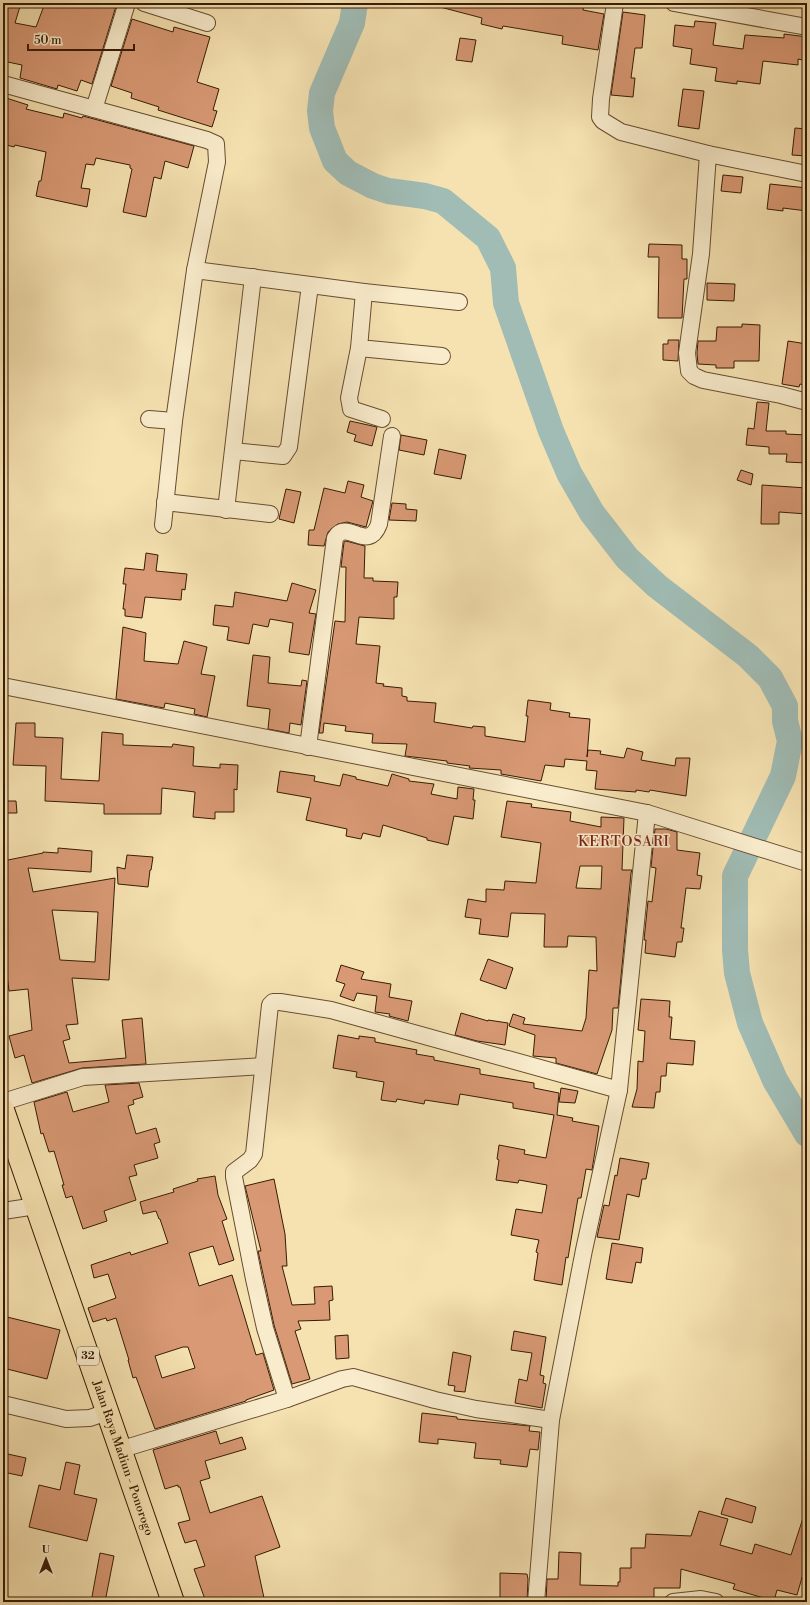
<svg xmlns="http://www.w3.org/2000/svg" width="810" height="1605" viewBox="0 0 810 1605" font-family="'Libre Bodoni',serif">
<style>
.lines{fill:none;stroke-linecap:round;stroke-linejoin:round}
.river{stroke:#a0bcb5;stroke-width:26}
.building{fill:#d89974;stroke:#371b05;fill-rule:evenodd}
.minor-casing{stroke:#674d30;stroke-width:18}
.highway-casing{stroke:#371b05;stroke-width:24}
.minor{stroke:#f9eccc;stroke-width:16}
.highway{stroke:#f6e2b1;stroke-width:22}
.labels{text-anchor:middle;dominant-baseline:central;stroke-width:3;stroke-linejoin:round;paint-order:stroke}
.shield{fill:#f9eccc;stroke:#715a41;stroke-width:1}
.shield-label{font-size:11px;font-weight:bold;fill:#371b05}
.street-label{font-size:12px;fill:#371b05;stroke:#f9eccc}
.quarter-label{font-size:14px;letter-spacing:1px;fill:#7a1f14;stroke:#f9eccc}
</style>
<rect width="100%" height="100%" fill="#f6e2b1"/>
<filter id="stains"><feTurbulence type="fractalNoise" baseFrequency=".005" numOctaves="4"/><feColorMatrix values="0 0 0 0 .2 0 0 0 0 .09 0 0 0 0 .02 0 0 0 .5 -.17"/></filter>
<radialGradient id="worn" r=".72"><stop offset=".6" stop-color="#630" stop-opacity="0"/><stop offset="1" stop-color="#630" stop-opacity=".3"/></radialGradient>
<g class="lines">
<path class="river" d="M 355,3 L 352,23 L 322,93 L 320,111 L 322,128 L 335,161 L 348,173 L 373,186 L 388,191 L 425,196 L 443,201 L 488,238 L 503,268 L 506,303 L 551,431 L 569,473 L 592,513 L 627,558 L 657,586 L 748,656 L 770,678 L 785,706 L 785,721 L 790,741 L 783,776 L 735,876 L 735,950 L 737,973 L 750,1023 L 775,1080 L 807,1134"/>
</g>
<g class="building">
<path d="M 3,3 L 21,3 L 15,23 L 36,27 L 45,3 L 117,3 L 92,84 L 81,80 L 77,91 L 58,85 L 57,89 L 20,78 L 22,65 L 3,61 Z"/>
<path d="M 441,3 L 584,3 L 583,10 L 604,14 L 598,50 L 562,44 L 563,36 L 503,26 L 502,29 L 481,24 L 482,18 L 440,7 Z"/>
<path d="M 623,12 L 645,15 L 642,48 L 635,48 L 631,78 L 635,78 L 633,97 L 611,95 Z"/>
<path d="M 132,19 L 173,32 L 174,27 L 210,37 L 197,82 L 219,89 L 213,110 L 217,111 L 212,127 L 158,110 L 159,107 L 131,98 L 132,93 L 111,86 Z"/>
<path d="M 695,21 L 716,23 L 713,45 L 743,49 L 745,35 L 784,38 L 784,34 L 807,37 L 807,61 L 798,59 L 798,65 L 763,61 L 760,84 L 737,81 L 737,84 L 715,81 L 717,68 L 690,64 L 692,49 L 673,46 L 675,25 L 694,27 Z"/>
<path d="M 460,38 L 476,40 L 472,62 L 456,60 Z"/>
<path d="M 683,89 L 704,91 L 699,129 L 678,126 Z"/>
<path d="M 3,97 L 28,105 L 26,109 L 63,118 L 64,113 L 82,118 L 83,116 L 194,146 L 188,168 L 165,161 L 161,179 L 154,177 L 146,217 L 123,212 L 132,169 L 130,168 L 130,165 L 96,158 L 94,165 L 86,164 L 81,188 L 90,189 L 87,207 L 36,196 L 39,181 L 41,181 L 46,152 L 15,145 L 14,147 L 3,144 Z"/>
<path d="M 795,128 L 807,129 L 807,156 L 792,155 Z"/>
<path d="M 723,175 L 743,177 L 741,193 L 721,191 Z"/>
<path d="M 770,184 L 807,188 L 807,211 L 783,208 L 783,211 L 767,209 Z"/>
<path d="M 649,244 L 682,245 L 682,259 L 687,259 L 687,279 L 684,279 L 682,318 L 658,318 L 659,257 L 648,257 Z"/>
<path d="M 707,283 L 735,284 L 734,301 L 707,300 Z"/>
<path d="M 742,324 L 760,325 L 759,361 L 734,361 L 734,368 L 716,368 L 716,365 L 698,364 L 697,353 L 698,341 L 716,341 L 717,327 L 742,327 Z"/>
<path d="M 668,340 L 679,340 L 678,361 L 663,360 L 663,344 L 668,344 Z"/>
<path d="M 788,341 L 807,344 L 807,386 L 800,384 L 799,387 L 782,384 Z"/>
<path d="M 757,402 L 769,403 L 766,431 L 786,431 L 786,434 L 807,435 L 807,463 L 786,462 L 787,454 L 769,454 L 769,447 L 746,445 L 748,428 L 754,429 Z"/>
<path d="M 350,421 L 377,427 L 372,446 L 354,441 L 356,435 L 347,432 Z"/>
<path d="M 401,435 L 427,440 L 424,455 L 399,450 Z"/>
<path d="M 439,449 L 466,455 L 461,479 L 434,474 Z"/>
<path d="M 741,470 L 753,474 L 751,485 L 737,480 Z"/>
<path d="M 348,481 L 364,485 L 361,497 L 373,501 L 366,527 L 347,522 L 338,524 L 328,532 L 324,546 L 308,545 L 309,530 L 314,530 L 324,488 L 345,493 Z"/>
<path d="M 762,485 L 807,488 L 807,514 L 779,512 L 779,524 L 761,524 Z"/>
<path d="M 286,489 L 301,492 L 294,523 L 279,519 Z"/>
<path d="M 392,503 L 406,504 L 406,509 L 417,510 L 416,521 L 389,520 Z"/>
<path d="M 346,541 L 365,546 L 364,578 L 373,578 L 373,581 L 398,582 L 397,597 L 394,597 L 394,619 L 359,617 L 356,644 L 380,646 L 376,683 L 384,684 L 383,686 L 402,688 L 402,696 L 407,697 L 407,701 L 436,703 L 434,722 L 472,728 L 473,726 L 485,727 L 485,736 L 525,742 L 528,716 L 526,716 L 528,700 L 551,703 L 550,710 L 570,713 L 569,717 L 590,719 L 587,757 L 588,750 L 601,751 L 600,754 L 624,758 L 627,748 L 643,752 L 641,760 L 675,766 L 676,758 L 690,758 L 686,796 L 650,790 L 649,792 L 636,790 L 636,792 L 595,789 L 597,771 L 586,770 L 587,761 L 565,759 L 564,767 L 545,765 L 541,781 L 501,774 L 501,770 L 469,768 L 470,766 L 447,763 L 447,761 L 405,756 L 407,744 L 372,743 L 373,734 L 345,731 L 346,726 L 324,723 L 323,733 L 319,733 L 335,621 L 345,622 L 346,567 L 341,567 L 344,542 Z"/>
<path d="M 146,553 L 158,555 L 156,571 L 187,574 L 185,590 L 182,589 L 181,600 L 145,597 L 142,618 L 125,616 L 125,609 L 123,609 L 126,584 L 123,584 L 125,568 L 144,570 Z"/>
<path d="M 292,583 L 316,590 L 309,613 L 316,614 L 309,655 L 289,652 L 293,623 L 270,619 L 268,627 L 253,624 L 249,644 L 227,640 L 229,627 L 213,625 L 215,605 L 233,607 L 235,592 L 287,601 Z"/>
<path d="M 123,627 L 146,633 L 144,661 L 178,664 L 184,641 L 207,647 L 201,674 L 215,676 L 207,717 L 194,714 L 195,709 L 165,703 L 164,708 L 116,699 Z"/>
<path d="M 253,655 L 270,657 L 268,683 L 301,686 L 302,680 L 307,681 L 301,725 L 290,723 L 289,733 L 268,729 L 270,709 L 247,706 Z"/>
<path d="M 16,723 L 35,723 L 35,737 L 63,738 L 61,779 L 99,781 L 102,732 L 123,734 L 123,745 L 172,747 L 173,744 L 194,747 L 193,766 L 220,768 L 220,764 L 238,765 L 237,790 L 234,789 L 234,812 L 215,812 L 215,819 L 193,817 L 195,792 L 162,788 L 161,814 L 104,814 L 104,804 L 45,801 L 46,766 L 13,765 Z"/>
<path d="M 280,771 L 315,776 L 314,781 L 340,786 L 343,774 L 356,777 L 356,779 L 388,786 L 392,774 L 409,779 L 409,781 L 434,784 L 431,794 L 457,799 L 458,787 L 474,789 L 473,800 L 475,800 L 473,819 L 454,816 L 448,845 L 427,840 L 427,838 L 383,825 L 380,837 L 363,833 L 361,839 L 346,836 L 347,829 L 306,820 L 311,798 L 277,792 Z"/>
<path d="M 3,801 L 16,801 L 17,813 L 3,813 Z"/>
<path d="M 507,801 L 532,804 L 531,807 L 571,812 L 570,821 L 601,827 L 601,817 L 624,818 L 622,870 L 632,870 L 631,873 L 618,1008 L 613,1008 L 612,1030 L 597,1074 L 556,1063 L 556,1058 L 533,1056 L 535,1035 L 509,1026 L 513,1014 L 525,1018 L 523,1024 L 582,1031 L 586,1018 L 589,970 L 597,971 L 596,937 L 568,936 L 567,947 L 544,947 L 545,914 L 511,913 L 508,937 L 479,934 L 481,919 L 465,917 L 468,899 L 486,902 L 486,889 L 504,890 L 505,881 L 536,883 L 541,843 L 501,837 ZM 580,866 L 602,866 L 601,889 L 576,888 Z"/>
<path d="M 655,829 L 666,829 L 677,832 L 677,850 L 700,853 L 697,875 L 702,876 L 700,889 L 686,888 L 681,928 L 684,928 L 682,942 L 677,942 L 675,957 L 645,953 L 646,940 L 644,940 L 648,901 L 652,902 L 656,868 L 651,867 Z"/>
<path d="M 58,848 L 92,851 L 91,872 L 28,868 L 33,892 L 115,878 L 109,980 L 72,978 L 78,1024 L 66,1025 L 70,1039 L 63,1041 L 69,1063 L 126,1058 L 122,1020 L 142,1018 L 146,1064 L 82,1068 L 32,1083 L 24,1055 L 15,1058 L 9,1036 L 32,1030 L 28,989 L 9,991 L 6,967 L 3,968 L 3,861 L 43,853 L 43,852 L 58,853 ZM 52,910 L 98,912 L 95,962 L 60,960 Z"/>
<path d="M 127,855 L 153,857 L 151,870 L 150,870 L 148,887 L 118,884 L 117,867 L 125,869 Z"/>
<path d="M 488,959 L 513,968 L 506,989 L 480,980 Z"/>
<path d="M 341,965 L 364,972 L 361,979 L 391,984 L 389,997 L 412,1001 L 408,1021 L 389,1016 L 390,1014 L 375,1012 L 377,996 L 357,993 L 354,1001 L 340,996 L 345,984 L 336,981 Z"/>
<path d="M 641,999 L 670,1001 L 669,1017 L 672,1017 L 670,1039 L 695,1041 L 693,1065 L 667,1063 L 666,1076 L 661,1076 L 660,1092 L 656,1092 L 654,1108 L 632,1107 L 637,1089 L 638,1061 L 643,1062 L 645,1031 L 638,1030 Z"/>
<path d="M 461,1013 L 488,1021 L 488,1020 L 508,1023 L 505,1045 L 477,1041 L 455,1035 Z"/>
<path d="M 338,1035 L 359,1039 L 359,1036 L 375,1038 L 375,1042 L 417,1050 L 416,1054 L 434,1057 L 434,1060 L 480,1069 L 480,1074 L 534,1083 L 534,1088 L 559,1093 L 557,1115 L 573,1118 L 572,1121 L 599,1126 L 592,1170 L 586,1169 L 581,1198 L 578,1198 L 568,1258 L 566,1257 L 562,1285 L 534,1280 L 538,1253 L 536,1252 L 539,1240 L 511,1235 L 516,1209 L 542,1213 L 547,1185 L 519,1180 L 518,1183 L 496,1180 L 499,1160 L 497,1159 L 499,1145 L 525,1150 L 524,1154 L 546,1158 L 554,1115 L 513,1108 L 513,1103 L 460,1094 L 458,1105 L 425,1100 L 424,1104 L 397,1099 L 396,1102 L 381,1100 L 384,1082 L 356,1077 L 357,1072 L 333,1068 Z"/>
<path d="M 139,1083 L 143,1097 L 133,1100 L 134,1104 L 128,1106 L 136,1134 L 156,1128 L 160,1142 L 154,1144 L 158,1158 L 134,1165 L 137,1175 L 129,1177 L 136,1200 L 104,1211 L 107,1221 L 83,1229 L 72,1196 L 66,1198 L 62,1185 L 64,1185 L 54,1151 L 49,1152 L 43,1133 L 41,1134 L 34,1102 L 67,1092 L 73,1112 L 109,1102 L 105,1085 Z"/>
<path d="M 561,1088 L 578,1091 L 575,1103 L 559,1102 Z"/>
<path d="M 620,1158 L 649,1163 L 646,1179 L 642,1179 L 639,1197 L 627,1194 L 619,1240 L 597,1237 L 604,1205 L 609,1206 L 615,1175 L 617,1176 Z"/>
<path d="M 215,1176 L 218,1195 L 227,1219 L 222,1221 L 234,1260 L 219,1265 L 213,1246 L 189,1253 L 199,1286 L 232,1275 L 256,1355 L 263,1353 L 274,1390 L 246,1400 L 246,1401 L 155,1429 L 136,1377 L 133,1378 L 128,1360 L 129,1360 L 116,1318 L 107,1321 L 106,1318 L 93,1322 L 88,1308 L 116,1298 L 108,1274 L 94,1278 L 91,1265 L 130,1252 L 131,1255 L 168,1243 L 160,1219 L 159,1219 L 156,1211 L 143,1214 L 140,1202 L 174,1192 L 173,1189 L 198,1181 L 197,1179 ZM 183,1347 L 188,1347 L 195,1368 L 162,1378 L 155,1356 Z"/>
<path d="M 274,1179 L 285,1234 L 287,1266 L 282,1266 L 292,1305 L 315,1304 L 314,1287 L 332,1286 L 333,1300 L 329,1301 L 330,1320 L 298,1321 L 301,1329 L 295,1331 L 310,1379 L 292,1384 L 274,1325 L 258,1251 L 261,1251 L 245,1186 Z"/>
<path d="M 612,1243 L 643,1248 L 641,1263 L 636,1262 L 632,1283 L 606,1279 Z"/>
<path d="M 3,1316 L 60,1330 L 47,1379 L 3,1368 Z"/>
<path d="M 514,1331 L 546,1337 L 540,1375 L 544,1376 L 543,1383 L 546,1384 L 542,1408 L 515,1403 L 519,1379 L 527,1381 L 532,1353 L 511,1350 Z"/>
<path d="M 348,1335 L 349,1358 L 336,1359 L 335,1336 Z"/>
<path d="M 453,1352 L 471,1356 L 465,1392 L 454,1391 L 455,1386 L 448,1385 Z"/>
<path d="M 422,1413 L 457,1417 L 457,1419 L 530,1426 L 529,1431 L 540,1432 L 538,1450 L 530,1449 L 527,1467 L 500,1464 L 501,1460 L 474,1458 L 476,1443 L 438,1439 L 438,1444 L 419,1442 Z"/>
<path d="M 216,1431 L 220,1444 L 242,1437 L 246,1449 L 205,1461 L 210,1478 L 200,1481 L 210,1513 L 262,1496 L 280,1547 L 255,1556 L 264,1598 L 241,1602 L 206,1602 L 194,1569 L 205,1566 L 196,1540 L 185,1543 L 178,1523 L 190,1520 L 180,1487 L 178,1487 L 178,1485 L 165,1489 L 153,1450 Z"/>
<path d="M 3,1453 L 26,1458 L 22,1476 L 3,1472 Z"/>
<path d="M 66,1462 L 80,1465 L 74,1494 L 97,1499 L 87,1541 L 29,1527 L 39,1485 L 60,1490 Z"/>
<path d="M 726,1498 L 756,1507 L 752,1523 L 721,1514 Z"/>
<path d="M 699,1511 L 728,1519 L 720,1545 L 752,1554 L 755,1544 L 791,1555 L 804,1515 L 807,1515 L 807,1560 L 797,1595 L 777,1590 L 774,1601 L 733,1589 L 735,1584 L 681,1569 L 680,1588 L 654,1588 L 654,1601 L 546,1602 L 547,1579 L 558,1579 L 559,1552 L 581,1553 L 580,1585 L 618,1586 L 618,1582 L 620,1582 L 620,1568 L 631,1568 L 631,1548 L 645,1548 L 646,1534 L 691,1536 Z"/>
<path d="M 100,1553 L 114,1556 L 105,1602 L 91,1602 Z"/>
<path d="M 500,1573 L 527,1574 L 528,1579 L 527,1602 L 500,1602 Z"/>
</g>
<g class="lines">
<g class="minor-casing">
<g id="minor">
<path d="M 144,3 L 207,23"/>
<path d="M 615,3 L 601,99 L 600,117 L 603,121 L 621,132 L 708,154 L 807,174"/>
<path d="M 674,3 L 807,27"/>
<path d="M 3,84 L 207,140 L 216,144 L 217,162 L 195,270"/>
<path d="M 94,109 L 127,3"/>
<path d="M 708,154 L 701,254 L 687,353 L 689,371 L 694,376 L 703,380 L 781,395 L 807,402"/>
<path d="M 364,292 L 359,348 L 442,356"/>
<path d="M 359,348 L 349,398 L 351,409 L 382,419"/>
<path d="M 149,419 L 174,421"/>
<path d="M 233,451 L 283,456 L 289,447 L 310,285"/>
<path d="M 165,502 L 270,514"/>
<path d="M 226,510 L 253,277"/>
<path d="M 163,525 L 174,421 L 195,270 L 364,292 L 459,302"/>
<path d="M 3,686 L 647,813 L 807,863"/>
<path d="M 308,747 L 335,538 C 347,518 368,554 379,524 L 392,436"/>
<path d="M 3,1102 L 83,1077 L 263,1066"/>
<path d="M 3,1211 L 36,1206"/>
<path d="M 287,1399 L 265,1328 L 254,1279 L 234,1177 L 234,1172 L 250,1160 L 254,1154 L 270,1005 L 273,1002 L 280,1002 L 331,1010 L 619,1090"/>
<path d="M 3,1404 L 66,1419 L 90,1418 L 107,1412"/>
<path d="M 119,1450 L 287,1399 L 342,1379 L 353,1377 L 435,1400 L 476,1409 L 551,1420"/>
<path d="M 536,1602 L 551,1420 L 584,1250 L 619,1090 L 647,813"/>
<path d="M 673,1602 L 701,1599 L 716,1602"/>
</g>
</g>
<g class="highway-casing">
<g id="highway">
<path id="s1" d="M 3,1110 L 173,1602"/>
</g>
</g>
<use href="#minor" class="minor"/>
<use href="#highway" class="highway"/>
</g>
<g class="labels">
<rect class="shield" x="77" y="1347" width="22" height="18" rx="3"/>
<g class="shield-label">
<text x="88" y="1356">32</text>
</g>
<g class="street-label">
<text stroke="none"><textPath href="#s1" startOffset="368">Jalan Raya Madiun - Ponorogo</textPath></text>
</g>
<g class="quarter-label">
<text x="624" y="842">KERTOSARI</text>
</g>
</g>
<rect width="810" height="1605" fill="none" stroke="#f6e2b1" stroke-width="16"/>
<rect x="4" y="4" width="802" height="1597" fill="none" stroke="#371b05" stroke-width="2"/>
<rect x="8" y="8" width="794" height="1589" fill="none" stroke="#371b05"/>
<g transform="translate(46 1559)" stroke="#f9eccc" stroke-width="3" paint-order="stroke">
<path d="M0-3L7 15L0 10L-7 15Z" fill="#371b05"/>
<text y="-6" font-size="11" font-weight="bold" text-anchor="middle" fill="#371b05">U</text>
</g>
<path d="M28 44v6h106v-6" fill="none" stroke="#371b05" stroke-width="2"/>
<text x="34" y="44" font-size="12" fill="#371b05" stroke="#f9eccc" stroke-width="3" paint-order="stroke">50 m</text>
<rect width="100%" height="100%" filter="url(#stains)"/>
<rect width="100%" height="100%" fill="url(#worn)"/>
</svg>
